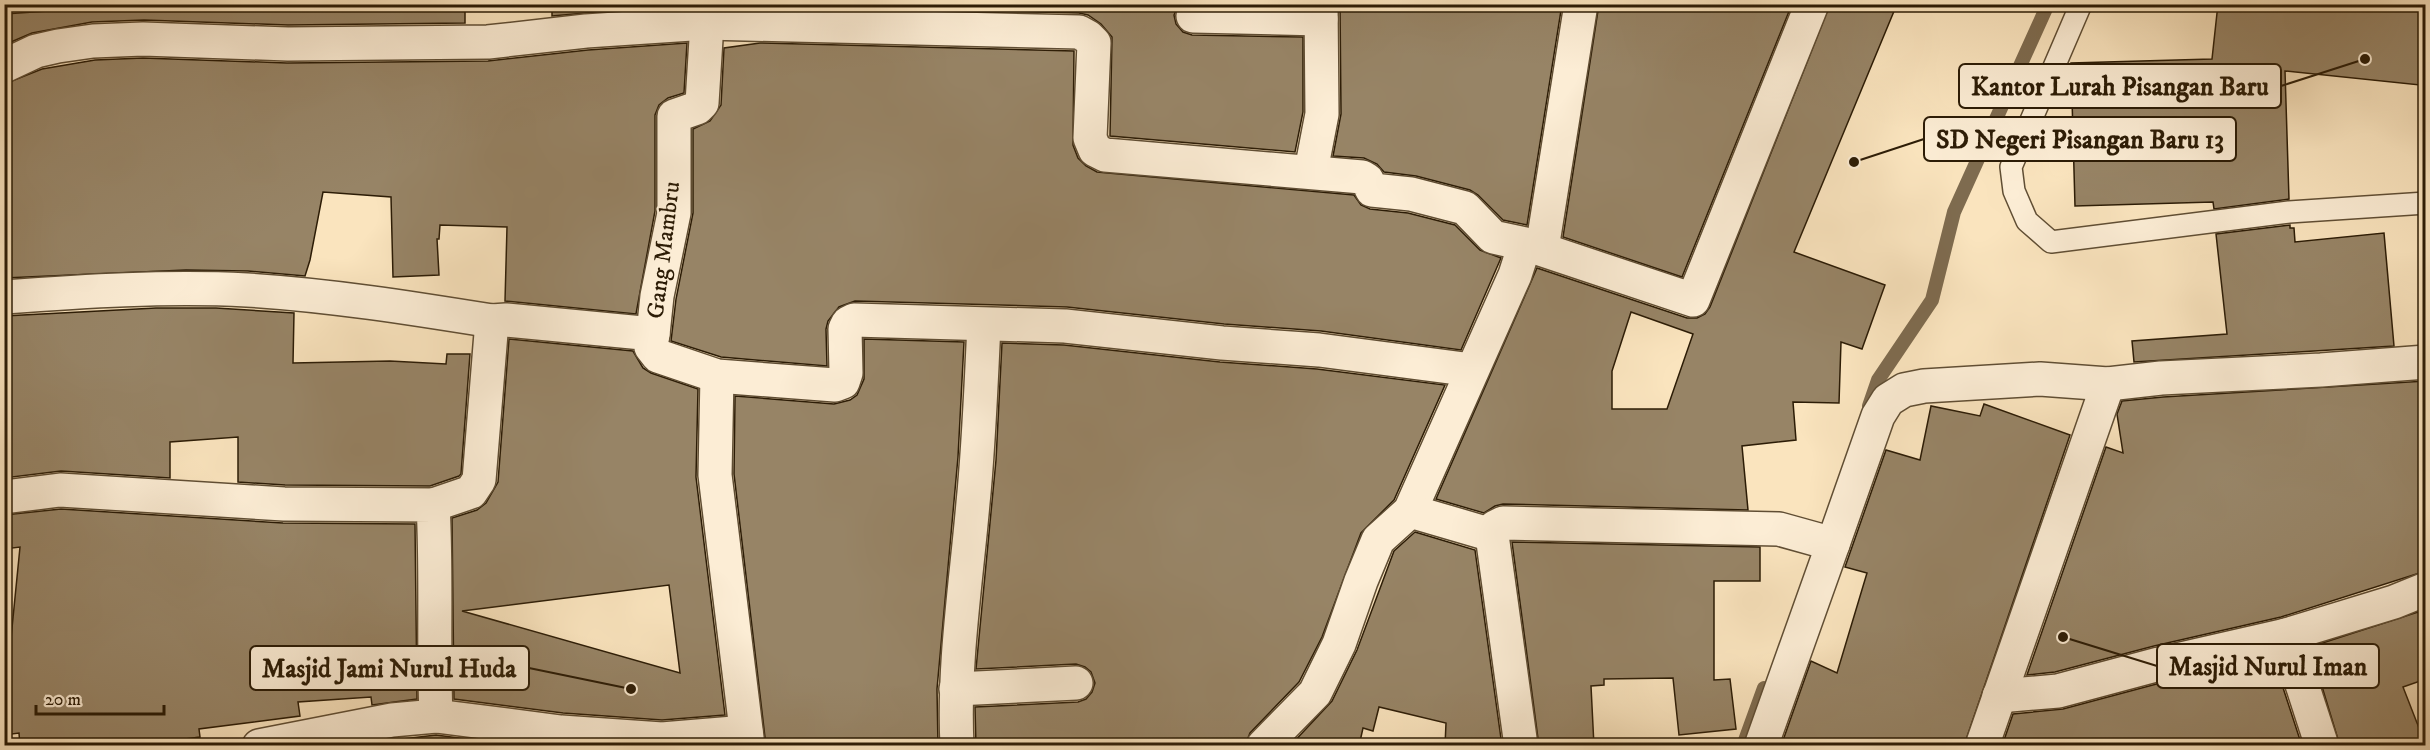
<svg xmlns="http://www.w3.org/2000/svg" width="2430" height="750" viewBox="0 0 2430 750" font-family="'IM FELL DW Pica',serif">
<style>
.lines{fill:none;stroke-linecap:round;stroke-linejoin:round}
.stream{stroke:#7e6b4f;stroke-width:14}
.building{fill:#978466;stroke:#2c1c06;stroke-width:1.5;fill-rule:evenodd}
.lane-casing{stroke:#604e34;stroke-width:24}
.street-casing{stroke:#604e34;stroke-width:36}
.lane{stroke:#fcedd5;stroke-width:21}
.street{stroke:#fcedd5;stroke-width:33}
.labels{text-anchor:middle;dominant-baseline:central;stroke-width:4.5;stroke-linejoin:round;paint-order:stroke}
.street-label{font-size:24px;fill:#2c1c06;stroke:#fcedd5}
.leader{fill:none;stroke:#2c1c06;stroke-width:2}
.callout-dot{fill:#2c1c06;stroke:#fcedd5;stroke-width:2}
.callout{fill:#fcedd5;stroke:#2c1c06;stroke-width:2}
.callout-label{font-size:26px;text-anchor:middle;font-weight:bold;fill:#2c1c06}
</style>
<rect width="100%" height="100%" fill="#fae4be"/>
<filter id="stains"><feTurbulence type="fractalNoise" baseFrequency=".00333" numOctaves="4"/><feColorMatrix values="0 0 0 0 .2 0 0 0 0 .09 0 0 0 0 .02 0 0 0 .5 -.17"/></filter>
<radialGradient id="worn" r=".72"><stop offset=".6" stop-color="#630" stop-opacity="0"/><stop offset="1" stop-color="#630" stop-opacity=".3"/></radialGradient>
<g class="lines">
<g class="stream">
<path d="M 1869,406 L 1878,380 L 1932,300 L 1954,212 L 2048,4"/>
<path d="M 1743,746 L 1764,688"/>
</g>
</g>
<g class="building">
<path d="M 152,4 L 465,4 L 465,23 L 288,25 L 144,20 L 92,22 L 32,33 L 4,45 L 4,14 Z"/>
<path d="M 552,4 L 687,4 L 552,16 Z"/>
<path d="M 789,4 L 1179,4 L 1174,15 L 1176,24 L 1183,32 L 1192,35 L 1303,37 L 1303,112 L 1295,152 L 1110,136 L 1112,37 L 1101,24 L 1088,15 L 1079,13 L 789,6 Z"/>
<path d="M 1340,4 L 1562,4 L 1527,225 L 1503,220 L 1478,195 L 1470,190 L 1416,176 L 1384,172 L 1377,164 L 1364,158 L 1333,156 L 1341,114 Z"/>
<path d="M 1599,4 L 1792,4 L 1682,277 L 1563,237 Z"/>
<path d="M 1830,4 L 1897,4 L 1794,252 L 1885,285 L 1862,349 L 1841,342 L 1839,403 L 1793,402 L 1796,440 L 1742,446 L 1748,510 L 1503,504 L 1495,506 L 1484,513 L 1436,499 L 1537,268 L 1687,318 L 1697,318 L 1705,314 L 1710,307 ZM 1631,312 L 1693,334 L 1667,409 L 1612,409 L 1612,371 Z"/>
<path d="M 2218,4 L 2426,4 L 2426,45 L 2420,85 L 2285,71 L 2289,199 L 2214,209 L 2213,202 L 2075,206 L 2071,63 L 2212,59 Z"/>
<path d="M 687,43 L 684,93 L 668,98 L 659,105 L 655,115 L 655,211 L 636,314 L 505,301 L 507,227 L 440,225 L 439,239 L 437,239 L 439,275 L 393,277 L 391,197 L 323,192 L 310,260 L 305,276 L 248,271 L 186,270 L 4,278 L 4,84 L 42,69 L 95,60 L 143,58 L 287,63 L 488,61 L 588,50 Z"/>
<path d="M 760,43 L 1074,51 L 1073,145 L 1078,158 L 1086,166 L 1097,172 L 1354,195 L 1361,205 L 1370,209 L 1408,213 L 1455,225 L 1480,250 L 1501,258 L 1461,350 L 1321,331 L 1224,324 L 1067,307 L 855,301 L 839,307 L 828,321 L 826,329 L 827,366 L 721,357 L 671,341 L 676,299 L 693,213 L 693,129 L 710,121 L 721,105 L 724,48 Z"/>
<path d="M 2290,225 L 2290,228 L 2294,228 L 2295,242 L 2384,233 L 2394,346 L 2134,362 L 2132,341 L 2227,334 L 2216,234 Z"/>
<path d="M 156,308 L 216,308 L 294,313 L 293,363 L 390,361 L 446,364 L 447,354 L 470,354 L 461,474 L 459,476 L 430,486 L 285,485 L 238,482 L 238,437 L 170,442 L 170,478 L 61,471 L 4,478 L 4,316 Z"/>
<path d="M 509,339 L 633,351 L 643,368 L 651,373 L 698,389 L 696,477 L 725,715 L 662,720 L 563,713 L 454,699 L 452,518 L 477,510 L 486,503 L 498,482 ZM 669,585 L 680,673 L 462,611 Z"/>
<path d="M 864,339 L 964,342 L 958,457 L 937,689 L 938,746 L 766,746 L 734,474 L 735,396 L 834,404 L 850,400 L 857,395 L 864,379 Z"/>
<path d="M 1002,343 L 1064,345 L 1220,362 L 1317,369 L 1445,385 L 1394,500 L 1361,533 L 1322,637 L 1299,682 L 1250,733 L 1245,746 L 976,746 L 975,707 L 1078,702 L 1086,699 L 1092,692 L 1095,683 L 1091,672 L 1085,667 L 1076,664 L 976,669 L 996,460 Z"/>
<path d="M 2426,381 L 2426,571 L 2281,617 L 2154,646 L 2055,672 L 2027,675 L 2106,447 L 2123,453 L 2117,414 L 2122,401 L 2163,397 Z"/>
<path d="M 1984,404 L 2070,435 L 1964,746 L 1781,746 L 1811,661 L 1837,673 L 1867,573 L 1845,567 L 1886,450 L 1920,460 L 1931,406 L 1980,416 Z"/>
<path d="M 61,509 L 283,523 L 415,524 L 417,699 L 372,705 L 371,697 L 298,702 L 300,716 L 199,729 L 200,737 L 133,746 L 20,746 L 19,733 L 4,735 L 4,637 L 11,638 L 20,547 L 4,549 L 4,515 Z"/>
<path d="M 1415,532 L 1475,550 L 1502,746 L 1445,746 L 1446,723 L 1379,707 L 1373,731 L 1363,728 L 1359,746 L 1290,746 L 1332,701 L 1357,650 L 1394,551 Z"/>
<path d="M 1512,542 L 1760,547 L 1760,581 L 1714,581 L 1714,680 L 1730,679 L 1736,729 L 1679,735 L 1673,678 L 1604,679 L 1604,685 L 1591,686 L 1594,746 L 1539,746 Z"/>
<path d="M 2418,612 L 2426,633 L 2426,679 L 2403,687 L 2426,746 L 2340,746 L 2310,647 Z"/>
<path d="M 2273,657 L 2302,746 L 2002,746 L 2013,714 L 2063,709 L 2164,682 Z"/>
<path d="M 436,735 L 519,746 L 378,746 L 378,742 Z"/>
</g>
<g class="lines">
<g class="lane-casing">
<path id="lane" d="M 2081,4 L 2011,167 L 2014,191 L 2027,221 L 2051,242 L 2289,212 L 2426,203"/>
</g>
<g class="street-casing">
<g id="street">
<path d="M 1193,16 L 1321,19"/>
<path d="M 4,66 L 36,51 L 58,46 L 93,41 L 143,39 L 288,44 L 488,42 L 586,31 L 707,23 L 1079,32 L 1088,37 L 1094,43 L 1090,138 L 1095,150 L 1105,155 L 1362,177 L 1367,180 L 1372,190 L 1411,194 L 1465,208 L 1493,237 L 1525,244 L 1515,275 L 1410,511 L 1378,540 L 1361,581 L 1339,644 L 1315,693 L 1263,746"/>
<path d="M 1311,171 L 1322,114 L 1321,4"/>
<path d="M 1525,244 L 1693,300 L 1812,4"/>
<path d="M 1542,249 L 1581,4"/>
<path d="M 4,297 C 85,291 166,286 247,290 C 329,295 411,308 492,321 L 506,320 L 653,334 L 651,347 L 658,356 L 717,376 L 835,385 L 843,382 L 846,373 L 845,329 L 848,323 L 854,320 L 1065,326 L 1222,343 L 1319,350 L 1472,370"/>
<path d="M 653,334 L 657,296 L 674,213 L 674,116 L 697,108 L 702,103 L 707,23 L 705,4"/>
<path d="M 717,376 L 715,475 L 748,746"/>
<path d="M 4,497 L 60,490 L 284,504 L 433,505 C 437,575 433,646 436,716 L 561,732 L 662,739 L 746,732"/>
<path d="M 433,505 L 471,492 L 479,480 L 492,321"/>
<path d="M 1410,511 L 1492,535"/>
<path d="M 1833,544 L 1878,416 L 1888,400 L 1904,390 L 1924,386 L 2040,379 L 2108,384 L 2161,378 L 2321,370 L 2426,362"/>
<path d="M 2286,635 L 2322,746"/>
<path d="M 956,689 L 1076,683"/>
<path d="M 1999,696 L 2058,691 L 2159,664 L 2286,635 L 2394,602 L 2426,589"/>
<path d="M 259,746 L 392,720 L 436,716"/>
<path d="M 957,746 C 953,664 966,584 973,503 C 979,444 981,384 984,325"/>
<path d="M 1521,746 L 1492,535 L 1495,527 L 1503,523 L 1779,529 L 1833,544 L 1761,746"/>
<path d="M 1982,746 L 2108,384"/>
</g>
</g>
<use href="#lane" class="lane"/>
<use href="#street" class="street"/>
</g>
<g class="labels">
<g class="street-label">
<text transform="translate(664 250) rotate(-83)">Gang Mambru</text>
</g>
</g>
<path class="leader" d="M2365 59L2281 86M1854 162L1924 139M2063 637L2157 666M631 689L529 668"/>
<g class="callout-dot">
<circle cx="2365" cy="59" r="6"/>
<circle cx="1854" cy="162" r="6"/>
<circle cx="2063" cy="637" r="6"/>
<circle cx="631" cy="689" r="6"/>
</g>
<g class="callout">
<rect x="1959" y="64" width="322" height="44" rx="6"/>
<rect x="1924" y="117" width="312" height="44" rx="6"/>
<rect x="2157" y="644" width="222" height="44" rx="6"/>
<rect x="250" y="646" width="279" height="44" rx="6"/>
</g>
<g class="callout-label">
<text x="2120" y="95">Kantor Lurah Pisangan Baru</text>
<text x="2080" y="148">SD Negeri Pisangan Baru 13</text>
<text x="2268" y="675">Masjid Nurul Iman</text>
<text x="389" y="677">Masjid Jami Nurul Huda</text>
</g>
<rect width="2430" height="750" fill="none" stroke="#fae4be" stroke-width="24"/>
<rect x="6" y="6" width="2418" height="738" fill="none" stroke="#2c1c06" stroke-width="3"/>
<rect x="12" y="12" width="2406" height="726" fill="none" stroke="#2c1c06" stroke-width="1.5"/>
<path d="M36 705v9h128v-9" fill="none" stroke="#2c1c06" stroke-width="3"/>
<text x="45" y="705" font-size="18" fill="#2c1c06" stroke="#fcedd5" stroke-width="4.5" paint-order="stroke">20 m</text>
<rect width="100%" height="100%" filter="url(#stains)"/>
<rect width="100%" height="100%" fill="url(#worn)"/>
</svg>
